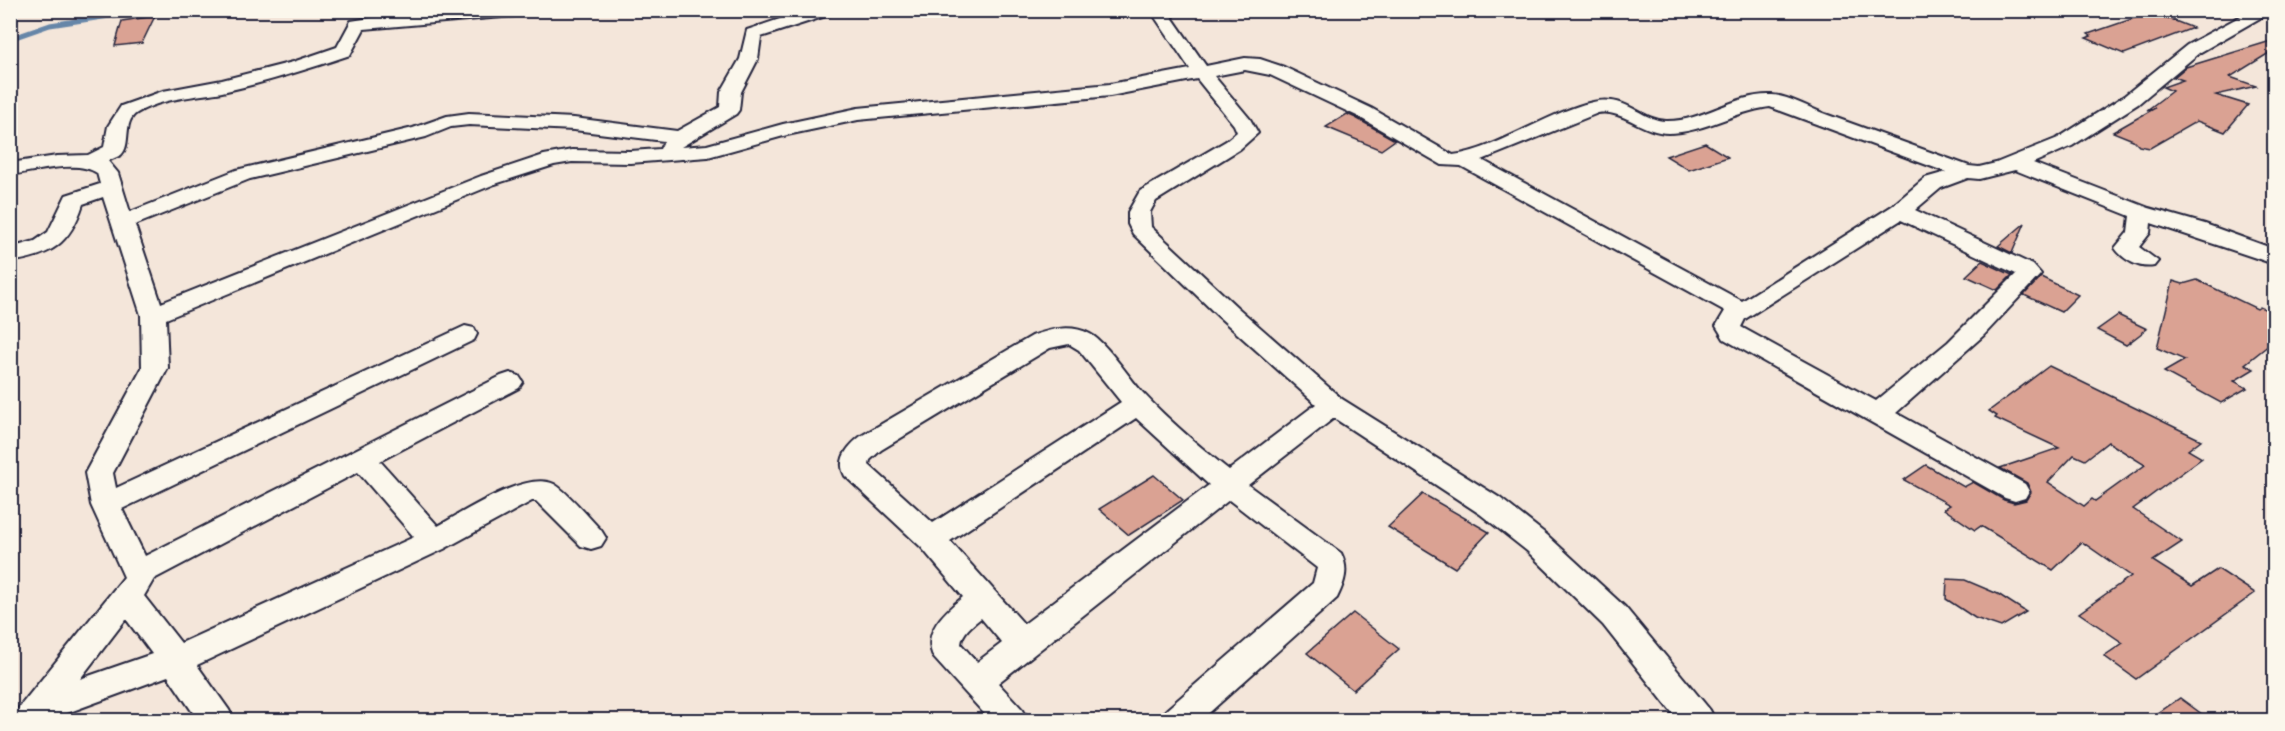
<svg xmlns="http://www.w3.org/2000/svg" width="2285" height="731" viewBox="0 0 2285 731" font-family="Kalam,sans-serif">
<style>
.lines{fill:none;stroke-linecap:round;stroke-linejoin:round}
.stream{stroke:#6686a8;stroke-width:5}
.building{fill:#daa293;stroke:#22223b;stroke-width:1.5;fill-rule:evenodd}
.minor-casing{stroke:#22223b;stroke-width:4}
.minor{fill:#fbf7ec;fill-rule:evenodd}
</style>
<rect width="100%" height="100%" fill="#f4e6da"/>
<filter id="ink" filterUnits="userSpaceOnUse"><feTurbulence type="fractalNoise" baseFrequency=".0167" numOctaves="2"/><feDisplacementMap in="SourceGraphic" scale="12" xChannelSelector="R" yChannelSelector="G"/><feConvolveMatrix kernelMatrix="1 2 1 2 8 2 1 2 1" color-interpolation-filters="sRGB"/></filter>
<g filter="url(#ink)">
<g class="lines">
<g class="stream">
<path d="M 370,10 L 404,13 L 428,10"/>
<path d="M 10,39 L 50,25 L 149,10"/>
</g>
</g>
<g class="building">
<path d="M 2152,12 L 2193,28 L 2124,54 L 2086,38 L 2091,36 L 2088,34 Z"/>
<path d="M 155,16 L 142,43 L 115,46 L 122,21 Z"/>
<path d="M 2274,40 L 2274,50 L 2230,77 L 2256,86 L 2216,95 L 2248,105 L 2225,132 L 2197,121 L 2150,148 L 2139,146 L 2133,140 L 2113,132 L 2155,108 L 2147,110 L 2172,91 L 2163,87 L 2183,80 L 2174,77 L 2186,67 Z"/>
<path d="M 1347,114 L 1356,118 L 1395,140 L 1381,150 L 1326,127 Z"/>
<path d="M 1705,143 L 1728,157 L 1689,170 L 1666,156 Z"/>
<path d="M 2025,223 L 2012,253 L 1998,246 Z"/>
<path d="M 1982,261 L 2012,275 L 1997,290 L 1966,276 Z"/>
<path d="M 2041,277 L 2078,295 L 2061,312 L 2024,295 Z"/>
<path d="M 2197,280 L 2257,309 L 2260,307 L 2274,313 L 2274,341 L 2245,364 L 2254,369 L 2234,381 L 2247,388 L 2221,403 L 2164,372 L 2185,360 L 2157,348 L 2173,281 L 2183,284 Z"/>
<path d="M 2118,315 L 2147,329 L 2126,345 L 2097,330 Z"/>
<path d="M 2049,366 L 2201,440 L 2188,450 L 2202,458 L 2133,509 L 2182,542 L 2153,561 L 2192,586 L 2218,569 L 2255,593 L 2136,679 L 2104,656 L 2123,643 L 2079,613 L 2131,576 L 2082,542 L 2053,570 L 1981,526 L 1975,530 L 1944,509 L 1950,505 L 1904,480 L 1926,465 L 1964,487 L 1973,482 L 2004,500 L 2014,503 L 2026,500 L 2031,492 L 2027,483 L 2000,468 L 2059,448 L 1995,418 L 1997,416 L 1989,411 ZM 2108,442 L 2145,465 L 2095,501 L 2092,499 L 2084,506 L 2048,482 L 2074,455 L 2085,460 Z"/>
<path d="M 1154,475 L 1183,500 L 1129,535 L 1099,509 Z"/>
<path d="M 1423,494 L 1489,532 L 1455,568 L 1388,527 Z"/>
<path d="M 1947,579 L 1965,580 L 1998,594 L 2026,612 L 2001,627 L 1975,618 L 1946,599 Z"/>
<path d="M 1353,613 L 1399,649 L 1353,690 L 1307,653 Z"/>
<path d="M 2180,698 L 2210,720 L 2148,720 Z"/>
</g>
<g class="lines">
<g class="minor-casing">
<path id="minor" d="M 464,10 L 535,10 L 527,15 L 364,29 L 350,55 C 308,69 265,83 222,92 C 194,97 162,98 137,113 C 122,122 132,145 121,155 C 117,157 112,159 108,161 L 118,173 L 130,212 L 236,170 L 413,128 L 447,116 L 469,113 L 574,118 L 677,131 L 720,107 L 721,92 L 740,59 L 747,30 L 807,10 L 834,10 L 832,14 L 761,37 L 758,59 L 741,92 L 739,110 L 736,114 L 681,147 L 707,145 L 783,124 L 858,108 L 1110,84 L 1190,69 L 1150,10 L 1167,10 L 1206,66 L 1245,58 L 1260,59 L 1284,67 L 1371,108 L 1453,155 C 1497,150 1547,112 1593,102 C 1626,94 1640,120 1666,121 C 1703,122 1735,93 1772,95 C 1790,96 1811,109 1828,115 C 1875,132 1922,149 1969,166 L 1979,167 L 1996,163 L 2058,138 L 2124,96 L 2187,45 L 2252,10 L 2274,10 L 2199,53 L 2138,104 L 2072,146 L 2033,163 L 2149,208 L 2205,224 L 2274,249 L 2274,264 L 2151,223 L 2150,233 L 2139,247 L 2158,261 L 2154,266 C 2140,269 2123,260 2115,248 L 2128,232 L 2130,216 L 2015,170 L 1979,179 L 1968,178 L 1941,188 L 1915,210 L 2033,265 L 2041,274 L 1984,335 L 1896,413 L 2025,484 L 2029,491 L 2025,498 L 2015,501 L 2005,498 L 1724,339 L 1716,326 L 1725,311 L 1461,166 L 1442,165 L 1357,116 L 1270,75 L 1245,70 L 1214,76 L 1250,119 L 1258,133 L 1240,149 L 1156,201 L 1150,212 L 1151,227 L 1237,307 L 1342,399 L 1500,498 L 1547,535 L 1625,607 L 1710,710 L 1715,720 L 1678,720 L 1603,625 L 1527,551 L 1480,514 L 1334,418 L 1248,485 L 1341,553 C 1349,569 1345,582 1337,598 L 1201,720 L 1161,720 L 1166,710 L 1313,583 L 1317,568 L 1229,500 L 998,683 L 1023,710 L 1028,720 L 990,720 L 934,658 C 921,633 944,612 963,597 L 921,547 L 845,476 C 836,460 848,446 861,436 L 1032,336 C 1051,329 1071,324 1090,334 C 1106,342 1129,378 1143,393 C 1169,421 1199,446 1229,470 L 1316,404 L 1219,317 L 1133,234 L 1128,224 L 1128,212 L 1140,191 L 1226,141 L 1237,132 L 1234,125 L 1197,79 L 1110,96 L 858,120 L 787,135 L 708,157 L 630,163 L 572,162 L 554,165 L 495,184 L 166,319 L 168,368 L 113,473 L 116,488 L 465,326 L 474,328 L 477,334 L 474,340 L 122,509 L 145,556 L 501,376 L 510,373 L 519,376 L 523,382 L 519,388 L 380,461 L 438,526 C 464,512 526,470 554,484 C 567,491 590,519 601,530 L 606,538 L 601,546 L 591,549 L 581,546 L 536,501 L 532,501 L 444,549 L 197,665 L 229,710 L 234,720 L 198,720 L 168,676 L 48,720 L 12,720 L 17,710 L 124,577 L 91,505 L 85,473 L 142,368 L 141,315 L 103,197 L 83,204 C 70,244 51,256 10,262 L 10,248 L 35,241 L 48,232 L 66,195 L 100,184 L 97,173 C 78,159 33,172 10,175 L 10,163 L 57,156 L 88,155 L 104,147 L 108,126 L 121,106 L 163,91 L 222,80 L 293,62 L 337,47 L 351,21 L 389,15 ZM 1770,107 L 1946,172 L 1925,178 L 1892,206 L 1742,301 L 1482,160 L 1598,113 C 1623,109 1642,133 1668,133 C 1703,133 1735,111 1770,107 ZM 469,125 L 574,130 L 664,141 L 660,149 L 630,151 L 572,150 L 544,155 L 481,176 L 161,303 L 135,225 L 250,179 L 426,137 L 451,127 ZM 1901,220 L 2016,274 L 1948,342 L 1876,401 L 1741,327 L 1745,319 ZM 1069,344 L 1079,350 L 1121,402 L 933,523 L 869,465 L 870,460 L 881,450 L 1050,348 ZM 1136,418 L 1209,485 L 1024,624 L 950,541 ZM 358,472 L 414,537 L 181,643 L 144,596 L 154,579 ZM 981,618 L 1002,643 L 977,662 L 961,644 C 962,633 972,625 981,618 ZM 126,619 L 152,654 L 80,679 Z"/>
</g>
<use href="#minor" class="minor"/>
</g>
</g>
<rect width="2285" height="731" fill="none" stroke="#fbf7ec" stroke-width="36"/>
<rect x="18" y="18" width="2249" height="695" fill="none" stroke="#22223b" stroke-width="2" filter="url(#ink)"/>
</svg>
